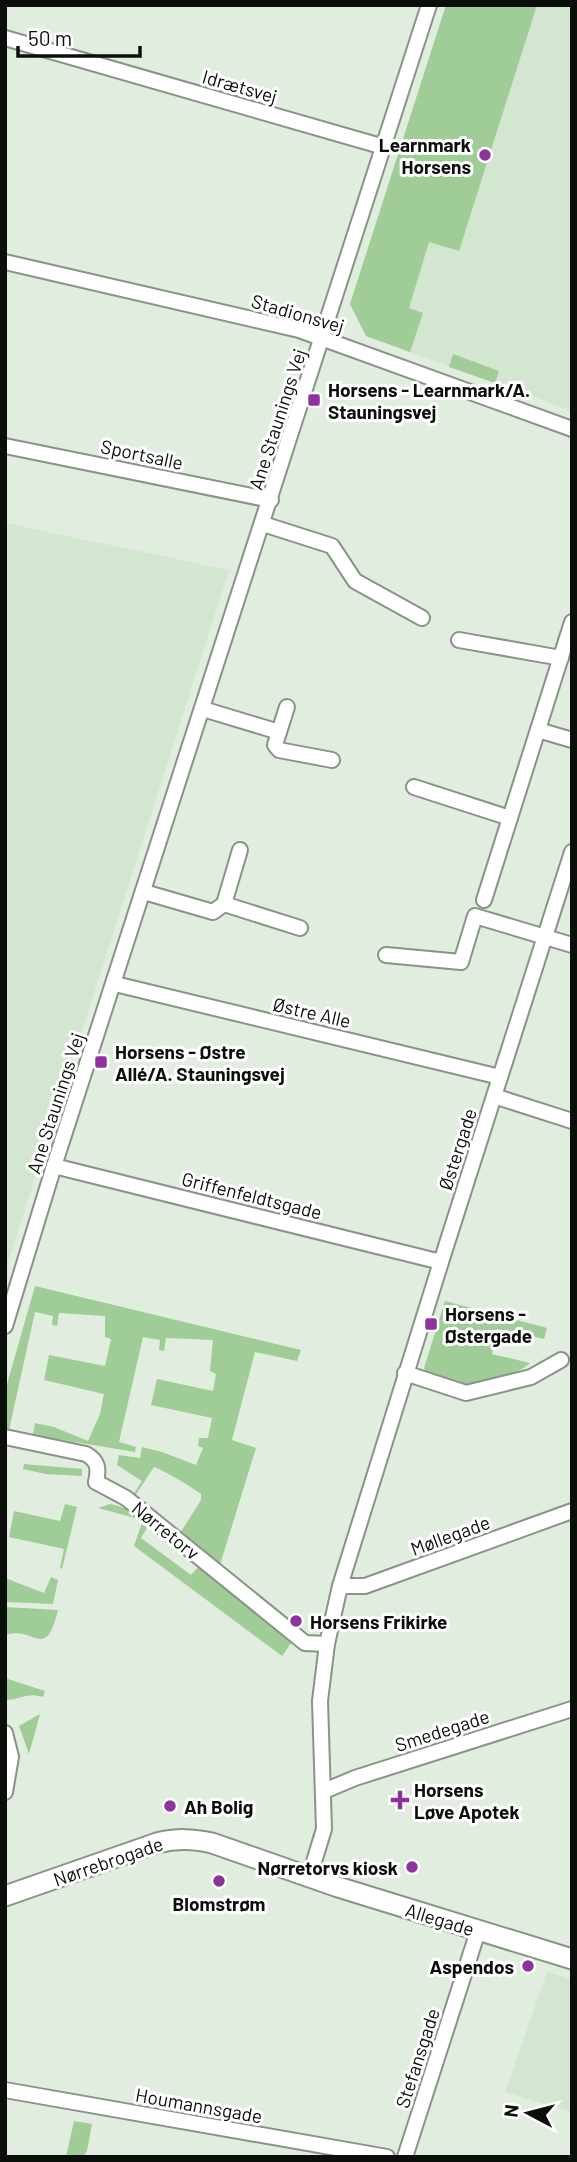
<svg xmlns="http://www.w3.org/2000/svg" width="577" height="2162" viewBox="0 0 577 2162" font-family="Barlow,sans-serif">
<style>
.built{fill:#d3e6d0}
.green{fill:#9fcc97}
.lines{fill:none;stroke-linecap:round;stroke-linejoin:round}
.street-casing{stroke:#889486;stroke-width:18}
.secondary-casing{stroke:#889486;stroke-width:23}
.street{stroke:#fff;stroke-width:14}
.secondary{stroke:#fff;stroke-width:19}
.poi-dot{fill:#8e339e;stroke:#fff;stroke-width:2.5}
.labels{text-anchor:middle;dominant-baseline:central;stroke-width:6;stroke-linejoin:round;paint-order:stroke}
.street-label{font-size:19px;fill:#0b0f0a;stroke:#fff}
.poi-label{font-size:19px;font-weight:bold;fill:#0b0f0a;stroke:#fff;text-anchor:start}
</style>
<rect width="100%" height="100%" fill="#e1eedf"/>
<g class="built">
<path d="M 446,5 L 572,5 L 572,411 L 366,336 L 350,304 Z"/>
<path d="M 5,523 L 229,570 L 5,1272 Z"/>
<path d="M 547,1972 L 572,1979 L 572,2112 L 505,2092 Z"/>
</g>
<g class="green">
<path d="M 446,5 L 537,5 L 459,251 L 429,242 L 409,308 L 423,313 L 410,352 L 366,336 L 350,304 Z"/>
<path d="M 453,354 L 499,371 L 495,383 L 449,367 Z"/>
<path d="M 35,1286 L 301,1350 L 297,1361 L 255,1352 L 232,1440 L 256,1448 L 219,1568 L 179,1535 L 201,1500 L 201,1494 C 188,1485 169,1473 154,1467 L 135,1496 L 133,1495 L 142,1481 L 117,1465 L 119,1455 L 140,1458 L 142,1447 L 162,1452 L 196,1465 L 203,1448 L 198,1446 L 199,1438 L 208,1438 L 212,1418 L 151,1405 L 157,1379 L 213,1391 L 216,1374 L 210,1371 L 213,1340 L 166,1338 L 164,1351 L 159,1350 L 160,1340 L 143,1337 L 119,1442 L 136,1447 L 135,1452 L 33,1435 L 35,1423 L 54,1427 L 88,1441 L 100,1414 L 104,1394 L 44,1380 L 49,1355 L 105,1366 L 111,1339 L 105,1337 L 105,1316 L 59,1313 L 57,1326 L 52,1325 L 53,1316 L 35,1312 L 9,1430 L 5,1429 L 5,1391 Z"/>
<path d="M 445,1301 L 547,1328 L 544,1339 L 497,1329 L 492,1354 L 530,1363 C 522,1373 477,1386 463,1384 C 451,1382 438,1376 426,1372 L 424,1368 Z"/>
<path d="M 24,1464 L 82,1469 L 82,1476 L 45,1474 L 23,1469 Z"/>
<path d="M 65,1504 L 77,1507 L 62,1569 L 60,1568 L 64,1549 L 9,1537 L 14,1511 L 60,1521 Z"/>
<path d="M 110,1504 C 125,1507 138,1513 148,1526 L 141,1538 L 191,1575 L 200,1565 L 294,1639 L 282,1656 L 134,1546 L 143,1520 L 98,1508 Z"/>
<path d="M 51,1577 L 58,1580 L 53,1604 L 5,1602 L 5,1578 L 44,1593 Z"/>
<path d="M 5,1607 L 58,1610 C 45,1663 35,1625 5,1635 Z"/>
<path d="M 5,1678 L 45,1691 L 43,1697 C 26,1692 21,1700 5,1700 Z"/>
<path d="M 40,1714 L 29,1754 L 19,1726 Z"/>
<path d="M 74,2121 L 92,2124 L 87,2151 L 83,2157 L 66,2157 Z"/>
</g>
<g class="lines">
<g class="street-casing">
<g id="street">
<path d="M 5,38 L 384,147"/>
<path d="M 5,262 L 299,330 L 572,429"/>
<path d="M 5,446 L 271,500"/>
<path d="M 263,524 L 332,546 L 355,581 L 422,618"/>
<path d="M 459,640 L 561,658"/>
<path d="M 203,709 L 279,732 L 275,745 L 279,750 L 332,760"/>
<path d="M 538,730 L 572,740"/>
<path d="M 279,732 L 287,707"/>
<path d="M 414,787 L 510,818"/>
<path d="M 144,892 L 213,912 L 224,904 L 300,928"/>
<path d="M 484,900 L 572,622"/>
<path d="M 224,904 L 240,850"/>
<path d="M 386,955 L 461,962 L 475,916 L 572,945"/>
<path d="M 115,984 L 500,1077"/>
<path d="M 494,1096 L 572,1121"/>
<path d="M 54,1166 L 441,1262"/>
<path d="M 5,1326 L 54,1166 L 429,5"/>
<path d="M 405,1373 L 466,1393 L 531,1377 L 561,1360"/>
<path d="M 5,1437 L 86,1454 C 98,1461 99,1468 96,1482 L 126,1498 L 305,1643 L 327,1644"/>
<path d="M 340,1586 L 365,1586 L 572,1511"/>
<path d="M 5,1733 L 11,1757 L 5,1792"/>
<path d="M 324,1791 L 355,1778 L 572,1709"/>
<path d="M 309,1878 L 324,1829 L 320,1701 L 327,1644 L 340,1586 L 441,1262 L 572,852"/>
<path d="M 5,2090 L 387,2157"/>
<path d="M 405,2157 L 478,1931"/>
</g>
</g>
<g class="secondary-casing">
<path id="secondary" d="M 5,1896 L 157,1843 C 177,1838 193,1839 212,1843 L 338,1887 L 572,1959"/>
</g>
<use href="#street" class="street"/>
<use href="#secondary" class="secondary"/>
</g>
<g class="poi-dot">
<circle cx="485" cy="155" r="7"/>
<rect x="307" y="393" width="14" height="14" rx="3.5"/>
<rect x="94" y="1055" width="14" height="14" rx="3.5"/>
<rect x="424" y="1317" width="14" height="14" rx="3.5"/>
<circle cx="296" cy="1621" r="7"/>
<path d="M396.5 1789.5h7v7h7v7h-7v7h-7v-7h-7v-7h7z"/>
<circle cx="170" cy="1806" r="7"/>
<circle cx="412" cy="1867" r="7"/>
<circle cx="219" cy="1881" r="7"/>
<circle cx="528" cy="1966" r="7"/>
</g>
<g class="labels">
<g class="street-label">
<text transform="translate(240 86) rotate(16)">Idrætsvej</text>
<text transform="translate(298 313) rotate(16)">Stadionsvej</text>
<text transform="translate(277 419) rotate(-72)">Ane Staunings Vej</text>
<text transform="translate(142 454) rotate(12)">Sportsalle</text>
<text transform="translate(312 1012) rotate(13)">Østre Alle</text>
<text transform="translate(55 1103) rotate(-72)">Ane Staunings Vej</text>
<text transform="translate(457 1149) rotate(-72)">Østergade</text>
<text transform="translate(252 1195) rotate(14)">Griffenfeldtsgade</text>
<text transform="translate(166 1530) rotate(39)">Nørretorv</text>
<text transform="translate(450 1535) rotate(-20)">Møllegade</text>
<text transform="translate(442 1730) rotate(-18)">Smedegade</text>
<text transform="translate(108 1861) rotate(-19)">Nørrebrogade</text>
<text transform="translate(440 1919) rotate(17)">Allegade</text>
<text transform="translate(417 2058) rotate(-72)">Stefansgade</text>
<text transform="translate(199 2105) rotate(10)">Houmannsgade</text>
</g>
<g class="poi-label">
<text x="471" y="144" text-anchor="end">Learnmark<tspan x="471" dy="22">Horsens</tspan></text>
<text x="328" y="389">Horsens - Learnmark/A.<tspan x="328" dy="22">Stauningsvej</tspan></text>
<text x="115" y="1051">Horsens - Østre<tspan x="115" dy="22">Allé/A. Stauningsvej</tspan></text>
<text x="445" y="1313">Horsens -<tspan x="445" dy="22">Østergade</tspan></text>
<text x="310" y="1621">Horsens Frikirke</text>
<text x="414" y="1789">Horsens<tspan x="414" dy="22">Løve Apotek</tspan></text>
<text x="184" y="1806">Ah Bolig</text>
<text x="398" y="1867" text-anchor="end">Nørretorvs kiosk</text>
<text x="219" y="1903" text-anchor="middle">Blomstrøm</text>
<text x="514" y="1966" text-anchor="end">Aspendos</text>
</g>
</g>
<rect width="577" height="2162" fill="none" stroke="#0b0f0a" stroke-width="14"/>
<g transform="translate(528 2113) rotate(277)" stroke="#ffffff" stroke-width="5" paint-order="stroke">
<path d="M0-5L12 26L0 18L-12 26Z" fill="#0b0f0a"/>
<text y="-10" font-size="19" font-weight="bold" text-anchor="middle" fill="#0b0f0a">N</text>
</g>
<path d="M18 46v10h122v-10" fill="none" stroke="#0b0f0a" stroke-width="3.5"/>
<text x="28" y="46" font-size="21" fill="#0b0f0a" stroke="#ffffff" stroke-width="5" paint-order="stroke">50 m</text>
</svg>
